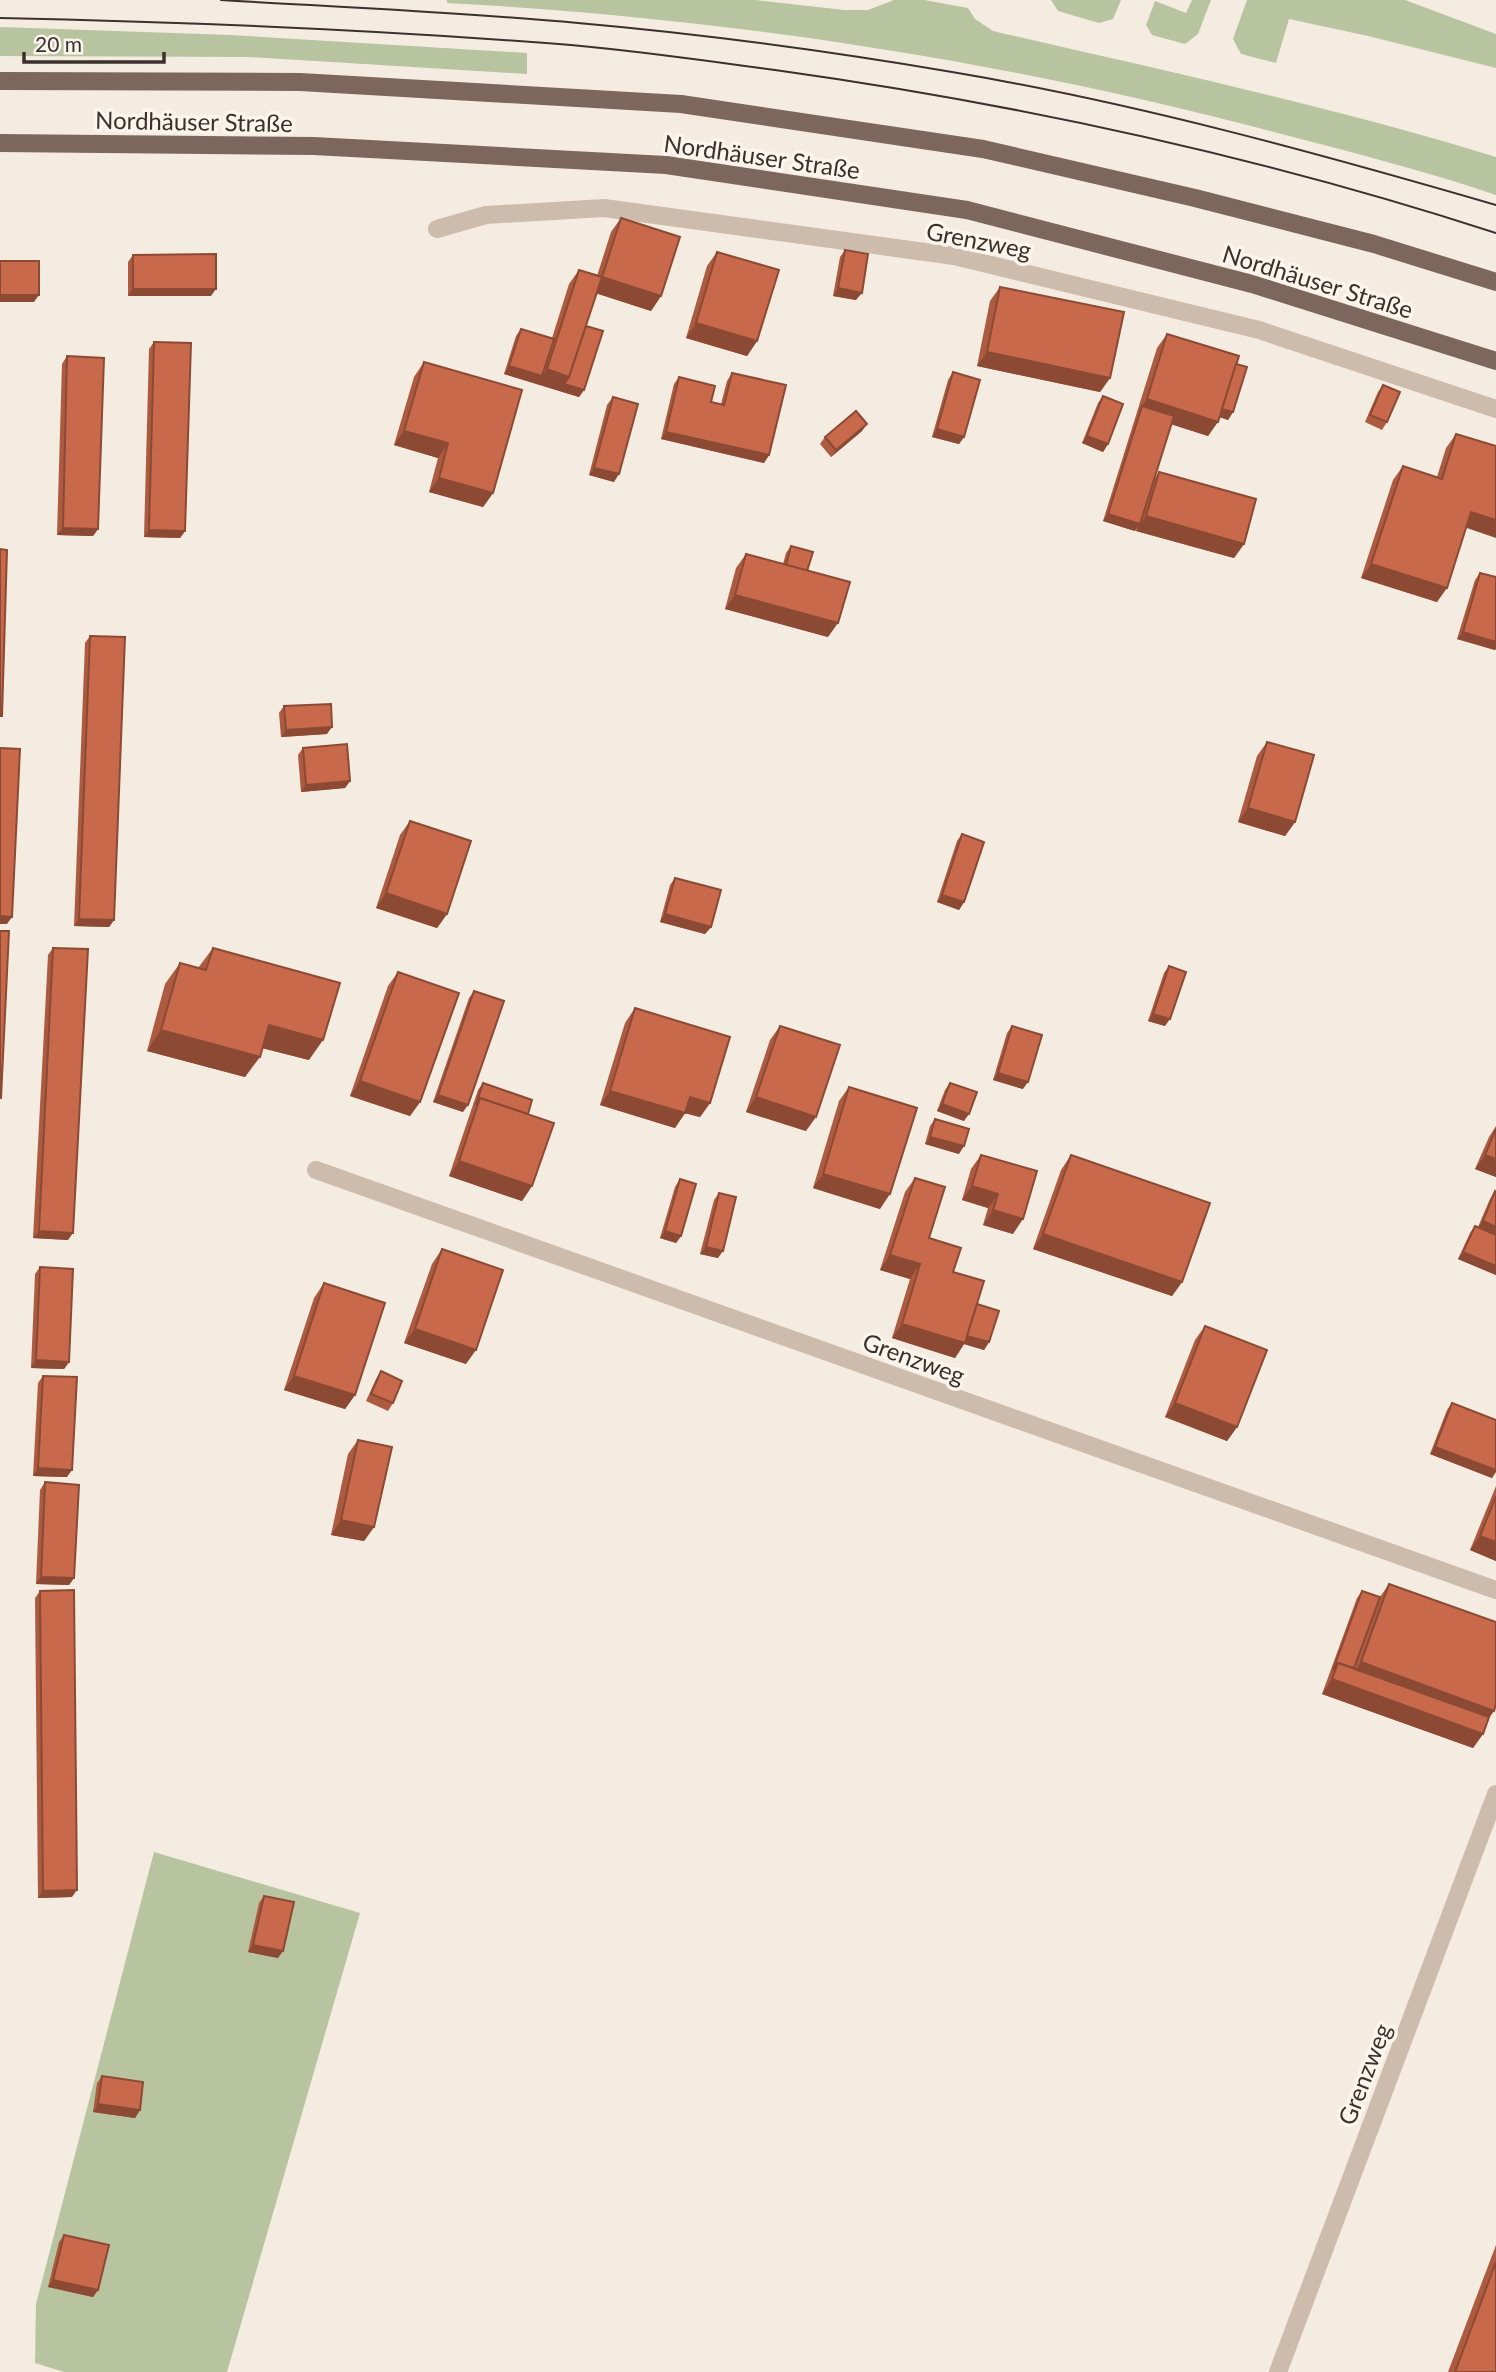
<svg xmlns="http://www.w3.org/2000/svg" width="1496" height="2372" viewBox="0 0 1496 2372" font-family="Lato,sans-serif">
<style>
.green{fill:#b8c4a0}
.lines{fill:none;stroke-linecap:round;stroke-linejoin:round}
.minor{stroke:#cdbbac;stroke-width:18}
.major{stroke:#7d675c;stroke-width:18}
.tram{stroke:#3b302b;stroke-width:2}
.wall{fill:#ac5a40}
.shaded-wall{fill:#8c4a34}
.building{fill:#c8694b;stroke:#8c4a34;stroke-width:2}
.labels{text-anchor:middle;dominant-baseline:central;stroke-width:7;stroke-linejoin:round;paint-order:stroke}
.street-label{font-size:24px;fill:#3b302b;stroke:#fbf5ee}
</style>
<rect width="100%" height="100%" fill="#f4ebe1"/>
<g class="green">
<path d="M 447,0 L 756,0 L 844,10 L 868,10 L 894,0 L 924,0 L 968,8 L 975,19 L 993,31 C 1161,70 1331,106 1496,157 L 1496,195 C 1428,172 1359,154 1289,136 C 1014,62 731,18 447,3 Z"/>
<path d="M 1051,0 L 1121,0 L 1113,19 L 1099,23 L 1058,11 Z"/>
<path d="M 1192,0 L 1211,0 L 1198,34 L 1185,44 L 1152,35 L 1146,25 L 1155,1 L 1186,13 Z"/>
<path d="M 1247,0 L 1405,0 L 1496,34 L 1496,68 L 1368,36 L 1289,19 L 1276,63 L 1241,54 L 1233,39 Z"/>
<path d="M 0,27 L 231,35 L 527,53 L 527,74 L 248,57 L 0,56 Z"/>
<path d="M 154,1852 L 360,1913 L 227,2372 L 64,2372 L 35,2363 L 36,2304 Z"/>
</g>
<g class="lines">
<g class="minor">
<path d="M 437,229 L 486,215 L 604,208 L 954,256 L 1259,330 L 1496,409"/>
<path d="M 316,1170 L 1496,1590"/>
<path d="M 1278,2372 L 1496,1794"/>
</g>
<g class="major">
<path d="M 0,81 L 300,82 L 681,104 L 983,149 L 1195,198 L 1374,244 L 1496,282"/>
<path d="M 0,143 L 314,146 L 666,165 L 967,210 L 1252,284 L 1496,361"/>
</g>
<g class="tram">
<path d="M 221,0 C 340,7 459,12 578,23 C 703,34 828,51 952,72 C 1136,103 1317,153 1496,205"/>
<path d="M 0,18 C 190,22 381,30 571,45 C 639,51 708,61 775,70 C 1019,104 1262,157 1496,233"/>
</g>
</g>
<g class="wall">
<path d="M 621,218 L 661,296 L 651,311 L 596,293 L 586,326 L 584,390 L 579,397 L 504,374 L 516,336 L 521,329 L 552,338 L 569,284 L 579,270 L 597,276 L 611,232 Z"/>
<path d="M 845,250 L 856,300 L 833,296 L 840,257 Z"/>
<path d="M 717,252 L 757,341 L 747,356 L 686,338 L 707,266 Z"/>
<path d="M 133,255 L 211,296 L 128,296 L 128,262 Z"/>
<path d="M 1000,287 L 1110,378 L 1100,392 L 977,366 L 990,301 Z"/>
<path d="M 1167,334 L 1236,364 L 1233,412 L 1228,420 L 1220,417 L 1208,436 L 1171,424 L 1154,480 L 1159,472 L 1244,544 L 1234,558 L 1136,531 L 1137,527 L 1135,531 L 1103,521 L 1157,348 Z"/>
<path d="M 154,342 L 185,531 L 180,538 L 144,537 L 149,349 Z"/>
<path d="M 67,356 L 98,529 L 93,536 L 57,535 L 62,364 Z"/>
<path d="M 424,362 L 493,493 L 483,507 L 429,492 L 438,458 L 394,445 L 414,377 Z"/>
<path d="M 953,372 L 964,437 L 959,444 L 932,437 L 948,380 Z"/>
<path d="M 732,373 L 769,455 L 764,463 L 661,439 L 674,384 L 679,377 L 711,402 L 721,404 L 727,381 Z"/>
<path d="M 1383,385 L 1387,422 L 1382,430 L 1365,422 L 1378,392 Z"/>
<path d="M 1103,396 L 1108,444 L 1103,452 L 1082,443 L 1098,403 Z"/>
<path d="M 613,397 L 614,482 L 589,475 L 607,405 Z"/>
<path d="M 862,431 L 831,457 L 820,444 L 825,437 Z"/>
<path d="M 1456,434 L 1466,528 L 1437,602 L 1361,578 L 1393,480 L 1403,466 L 1437,477 L 1446,448 Z"/>
<path d="M 791,546 L 807,571 L 828,637 L 725,609 L 736,568 L 746,554 L 783,564 L 786,553 Z"/>
<path d="M 1480,573 L 1496,577 L 1496,649 L 1495,650 L 1457,639 L 1475,580 Z"/>
<path d="M 90,636 L 114,920 L 109,927 L 74,926 L 85,643 Z"/>
<path d="M 284,706 L 327,734 L 281,737 L 279,713 Z"/>
<path d="M 1267,742 L 1295,822 L 1285,836 L 1238,822 L 1257,756 Z"/>
<path d="M 303,748 L 350,781 L 345,788 L 301,792 L 298,755 Z"/>
<path d="M 410,821 L 447,914 L 437,928 L 376,908 L 400,835 Z"/>
<path d="M 962,834 L 964,902 L 959,910 L 937,902 L 957,841 Z"/>
<path d="M 675,878 L 711,927 L 705,934 L 660,922 L 670,885 Z"/>
<path d="M 53,948 L 68,1240 L 33,1238 L 48,955 Z"/>
<path d="M 213,948 L 309,1060 L 262,1048 L 245,1077 L 147,1051 L 165,984 L 180,963 L 198,968 Z"/>
<path d="M 1169,966 L 1165,1026 L 1148,1021 L 1164,973 Z"/>
<path d="M 398,972 L 420,1102 L 410,1116 L 350,1096 L 388,986 Z"/>
<path d="M 474,991 L 463,1112 L 433,1102 L 469,998 Z"/>
<path d="M 635,1008 L 710,1103 L 700,1117 L 685,1113 L 675,1128 L 600,1105 L 625,1023 Z"/>
<path d="M 780,1026 L 806,1131 L 746,1112 L 770,1040 Z"/>
<path d="M 1012,1026 L 1023,1089 L 993,1080 L 1007,1033 Z"/>
<path d="M 483,1083 L 528,1114 L 532,1186 L 522,1201 L 449,1176 L 478,1090 Z"/>
<path d="M 950,1083 L 964,1121 L 937,1111 L 945,1090 Z"/>
<path d="M 849,1087 L 880,1209 L 813,1188 L 839,1101 Z"/>
<path d="M 935,1119 L 959,1154 L 925,1144 L 930,1126 Z"/>
<path d="M 1496,1126 L 1496,1177 L 1475,1169 L 1489,1137 Z"/>
<path d="M 981,1155 L 1013,1234 L 983,1225 L 988,1208 L 962,1200 L 971,1169 Z"/>
<path d="M 1071,1155 L 1182,1282 L 1172,1296 L 1033,1249 L 1061,1170 Z"/>
<path d="M 915,1178 L 929,1238 L 977,1304 L 989,1342 L 984,1350 L 964,1344 L 955,1358 L 892,1338 L 910,1279 L 880,1270 L 905,1192 Z"/>
<path d="M 680,1179 L 681,1236 L 676,1243 L 660,1238 L 675,1187 Z"/>
<path d="M 1495,1191 L 1496,1275 L 1458,1259 L 1470,1233 L 1475,1226 L 1478,1227 L 1490,1199 Z"/>
<path d="M 719,1193 L 718,1258 L 700,1254 L 714,1200 Z"/>
<path d="M 442,1249 L 466,1364 L 404,1343 L 432,1264 Z"/>
<path d="M 40,1267 L 69,1362 L 64,1369 L 31,1368 L 35,1274 Z"/>
<path d="M 324,1283 L 355,1395 L 345,1409 L 284,1390 L 314,1298 Z"/>
<path d="M 1205,1326 L 1237,1427 L 1227,1441 L 1165,1417 L 1195,1340 Z"/>
<path d="M 381,1371 L 393,1403 L 388,1411 L 366,1401 L 376,1379 Z"/>
<path d="M 43,1376 L 67,1477 L 33,1476 L 38,1383 Z"/>
<path d="M 1452,1403 L 1496,1470 L 1492,1478 L 1430,1454 L 1447,1410 Z"/>
<path d="M 358,1440 L 374,1527 L 364,1541 L 331,1535 L 348,1454 Z"/>
<path d="M 45,1482 L 74,1578 L 69,1585 L 36,1584 L 40,1490 Z"/>
<path d="M 1496,1486 L 1496,1561 L 1470,1550 Z"/>
<path d="M 1389,1584 L 1494,1711 L 1489,1717 L 1483,1734 L 1473,1748 L 1322,1694 L 1357,1598 L 1362,1591 L 1380,1597 Z"/>
<path d="M 40,1591 L 72,1897 L 38,1898 L 35,1598 Z"/>
<path d="M 264,1896 L 278,1958 L 248,1952 L 259,1903 Z"/>
<path d="M 102,2076 L 140,2110 L 135,2118 L 93,2112 L 97,2083 Z"/>
<path d="M 64,2235 L 98,2290 L 93,2297 L 48,2287 L 59,2242 Z"/>
<path d="M 1496,2245 L 1496,2372 L 1448,2372 Z"/>
</g>
<g class="shaded-wall">
<path d="M 602,277 L 661,296 L 651,311 L 592,292 Z"/>
<path d="M 838,288 L 862,293 L 856,300 L 833,296 Z"/>
<path d="M 133,289 L 216,289 L 211,296 L 128,296 Z"/>
<path d="M 0,295 L 39,295 L 34,302 L 0,302 Z"/>
<path d="M 696,323 L 757,341 L 747,356 L 686,338 Z"/>
<path d="M 987,352 L 1110,378 L 1100,392 L 977,366 Z"/>
<path d="M 509,366 L 542,376 L 547,369 L 569,377 L 584,390 L 579,397 L 504,374 Z"/>
<path d="M 1147,399 L 1218,422 L 1208,436 L 1139,414 L 1142,406 L 1137,414 Z"/>
<path d="M 1219,408 L 1233,412 L 1228,420 L 1214,415 Z"/>
<path d="M 867,424 L 862,431 L 831,457 L 836,450 Z"/>
<path d="M 937,429 L 964,437 L 959,444 L 932,437 Z"/>
<path d="M 404,431 L 448,443 L 438,458 L 394,445 Z"/>
<path d="M 666,432 L 769,455 L 764,463 L 661,439 Z"/>
<path d="M 1087,436 L 1108,444 L 1103,452 L 1082,443 Z"/>
<path d="M 594,468 L 619,474 L 614,482 L 589,475 Z"/>
<path d="M 439,478 L 493,493 L 483,507 L 429,492 Z"/>
<path d="M 1471,512 L 1496,520 L 1496,538 L 1461,526 Z"/>
<path d="M 1108,514 L 1140,524 L 1135,531 L 1103,521 Z"/>
<path d="M 1146,516 L 1244,544 L 1234,558 L 1136,531 Z"/>
<path d="M 63,528 L 98,529 L 93,536 L 57,535 Z"/>
<path d="M 149,530 L 185,531 L 180,538 L 144,537 Z"/>
<path d="M 1371,564 L 1447,588 L 1437,602 L 1361,578 Z"/>
<path d="M 735,595 L 838,623 L 828,637 L 725,609 Z"/>
<path d="M 1463,632 L 1496,642 L 1496,649 L 1495,650 L 1457,639 Z"/>
<path d="M 332,727 L 327,734 L 281,737 L 286,730 Z"/>
<path d="M 350,781 L 345,788 L 301,792 L 306,785 Z"/>
<path d="M 1248,808 L 1295,822 L 1285,836 L 1238,822 Z"/>
<path d="M 386,893 L 447,914 L 437,928 L 376,908 Z"/>
<path d="M 942,895 L 964,902 L 959,910 L 937,902 Z"/>
<path d="M 665,914 L 711,927 L 705,934 L 660,922 Z"/>
<path d="M 0,916 L 12,917 L 7,924 L 0,924 Z"/>
<path d="M 79,919 L 114,920 L 109,927 L 74,926 Z"/>
<path d="M 1153,1014 L 1170,1019 L 1165,1026 L 1148,1021 Z"/>
<path d="M 269,1025 L 323,1040 L 309,1060 L 254,1046 Z"/>
<path d="M 161,1030 L 260,1057 L 245,1077 L 147,1051 Z"/>
<path d="M 998,1073 L 1028,1082 L 1023,1089 L 993,1080 Z"/>
<path d="M 360,1081 L 420,1102 L 410,1116 L 350,1096 Z"/>
<path d="M 610,1091 L 685,1113 L 675,1128 L 600,1105 Z"/>
<path d="M 438,1095 L 468,1105 L 463,1112 L 433,1102 Z"/>
<path d="M 690,1097 L 710,1103 L 700,1117 L 680,1112 Z"/>
<path d="M 756,1097 L 816,1117 L 806,1131 L 746,1112 Z"/>
<path d="M 942,1104 L 969,1114 L 964,1121 L 937,1111 Z"/>
<path d="M 930,1137 L 964,1146 L 959,1154 L 925,1144 Z"/>
<path d="M 1485,1155 L 1496,1159 L 1496,1177 L 1475,1169 Z"/>
<path d="M 459,1161 L 532,1186 L 522,1201 L 449,1176 Z"/>
<path d="M 823,1174 L 890,1194 L 880,1209 L 813,1188 Z"/>
<path d="M 972,1186 L 998,1194 L 988,1208 L 962,1200 Z"/>
<path d="M 993,1210 L 1023,1219 L 1013,1234 L 983,1225 Z"/>
<path d="M 1483,1221 L 1496,1227 L 1496,1236 L 1478,1228 Z"/>
<path d="M 39,1231 L 73,1233 L 68,1240 L 33,1238 Z"/>
<path d="M 665,1231 L 681,1236 L 676,1243 L 660,1238 Z"/>
<path d="M 1043,1234 L 1182,1282 L 1172,1296 L 1033,1249 Z"/>
<path d="M 706,1247 L 723,1251 L 718,1258 L 700,1254 Z"/>
<path d="M 1463,1252 L 1496,1266 L 1496,1275 L 1458,1259 Z"/>
<path d="M 890,1255 L 920,1264 L 910,1279 L 880,1270 Z"/>
<path d="M 902,1324 L 964,1335 L 989,1342 L 984,1350 L 964,1344 L 955,1358 L 892,1338 Z"/>
<path d="M 415,1329 L 476,1350 L 466,1364 L 404,1343 Z"/>
<path d="M 36,1360 L 69,1362 L 64,1369 L 31,1368 Z"/>
<path d="M 294,1376 L 355,1395 L 345,1409 L 284,1390 Z"/>
<path d="M 1175,1403 L 1237,1427 L 1227,1441 L 1165,1417 Z"/>
<path d="M 1435,1447 L 1496,1470 L 1496,1472 L 1492,1478 L 1430,1454 Z"/>
<path d="M 38,1468 L 72,1470 L 67,1477 L 33,1476 Z"/>
<path d="M 341,1520 L 374,1527 L 364,1541 L 331,1535 Z"/>
<path d="M 1480,1536 L 1496,1542 L 1496,1561 L 1470,1550 Z"/>
<path d="M 41,1577 L 74,1578 L 69,1585 L 36,1584 Z"/>
<path d="M 1361,1662 L 1494,1711 L 1479,1732 L 1352,1676 Z"/>
<path d="M 1332,1679 L 1483,1734 L 1473,1748 L 1322,1694 Z"/>
<path d="M 77,1890 L 72,1897 L 38,1898 L 43,1891 Z"/>
<path d="M 253,1945 L 283,1951 L 278,1958 L 248,1952 Z"/>
<path d="M 98,2104 L 140,2110 L 135,2118 L 93,2112 Z"/>
<path d="M 53,2280 L 98,2290 L 93,2297 L 48,2287 Z"/>
</g>
<g class="building">
<path d="M 621,218 L 680,237 L 661,296 L 602,277 Z"/>
<path d="M 845,250 L 868,254 L 862,293 L 838,288 Z"/>
<path d="M 717,252 L 779,270 L 757,341 L 696,323 Z"/>
<path d="M 216,254 L 216,289 L 133,289 L 133,255 Z"/>
<rect x="0" y="261" width="39" height="34"/>
<path d="M 579,270 L 602,277 L 569,377 L 547,369 Z"/>
<path d="M 1000,287 L 1124,312 L 1110,378 L 987,352 Z"/>
<path d="M 586,326 L 603,331 L 584,390 L 564,384 L 569,377 Z"/>
<path d="M 521,329 L 554,339 L 542,376 L 509,366 Z"/>
<path d="M 1167,334 L 1239,356 L 1218,422 L 1147,399 Z"/>
<path d="M 154,342 L 191,343 L 185,531 L 149,530 Z"/>
<path d="M 67,356 L 104,358 L 98,529 L 63,528 Z"/>
<path d="M 424,362 L 522,390 L 493,493 L 439,478 L 448,443 L 404,431 Z"/>
<path d="M 1236,364 L 1247,367 L 1233,412 L 1222,409 Z"/>
<path d="M 953,372 L 980,380 L 964,437 L 937,429 Z"/>
<path d="M 732,373 L 786,385 L 769,455 L 666,432 L 679,377 L 715,386 L 711,402 L 724,405 Z"/>
<path d="M 1383,385 L 1400,392 L 1387,422 L 1370,415 Z"/>
<path d="M 1103,396 L 1123,404 L 1108,444 L 1087,436 Z"/>
<path d="M 613,397 L 638,404 L 619,474 L 594,468 Z"/>
<path d="M 1142,406 L 1174,416 L 1140,524 L 1108,514 Z"/>
<path d="M 856,411 L 867,424 L 836,450 L 825,437 Z"/>
<path d="M 1456,434 L 1496,446 L 1496,520 L 1471,512 L 1447,588 L 1371,564 L 1403,466 L 1442,479 Z"/>
<path d="M 1159,472 L 1256,499 L 1244,544 L 1146,516 Z"/>
<path d="M 791,546 L 813,552 L 807,571 L 786,565 Z"/>
<path d="M 0,549 L 7,550 L 2,716 L 0,716 Z"/>
<path d="M 746,554 L 850,582 L 838,623 L 735,595 Z"/>
<path d="M 1480,573 L 1496,577 L 1496,642 L 1463,632 Z"/>
<path d="M 90,636 L 125,637 L 114,920 L 79,919 Z"/>
<path d="M 331,704 L 332,727 L 286,730 L 284,706 Z"/>
<path d="M 1267,742 L 1314,755 L 1295,822 L 1248,808 Z"/>
<path d="M 347,744 L 350,781 L 306,785 L 303,748 Z"/>
<path d="M 0,748 L 20,749 L 12,917 L 0,916 Z"/>
<path d="M 410,821 L 471,841 L 447,914 L 386,893 Z"/>
<path d="M 962,834 L 984,842 L 964,902 L 942,895 Z"/>
<path d="M 675,878 L 721,890 L 711,927 L 665,914 Z"/>
<path d="M 0,931 L 9,931 L 1,1098 L 0,1098 Z"/>
<path d="M 53,948 L 88,949 L 73,1233 L 39,1231 Z"/>
<path d="M 213,948 L 340,983 L 323,1040 L 269,1025 L 260,1057 L 161,1030 L 180,963 L 206,970 Z"/>
<path d="M 1169,966 L 1186,972 L 1170,1019 L 1153,1014 Z"/>
<path d="M 398,972 L 459,993 L 420,1102 L 360,1081 Z"/>
<path d="M 474,991 L 504,1001 L 468,1105 L 438,1095 Z"/>
<path d="M 635,1008 L 730,1037 L 710,1103 L 690,1097 L 685,1113 L 610,1091 Z"/>
<path d="M 780,1026 L 840,1045 L 816,1117 L 756,1097 Z"/>
<path d="M 1012,1026 L 1042,1035 L 1028,1082 L 998,1073 Z"/>
<path d="M 483,1083 L 532,1100 L 528,1114 L 480,1098 L 476,1105 Z"/>
<path d="M 950,1083 L 977,1092 L 969,1114 L 942,1104 Z"/>
<path d="M 849,1087 L 917,1108 L 890,1194 L 823,1174 Z"/>
<path d="M 480,1098 L 554,1123 L 532,1186 L 459,1161 Z"/>
<path d="M 935,1119 L 969,1129 L 964,1146 L 930,1137 Z"/>
<path d="M 1496,1129 L 1496,1159 L 1485,1155 Z"/>
<path d="M 981,1155 L 1037,1171 L 1023,1219 L 993,1210 L 998,1194 L 972,1186 Z"/>
<path d="M 1071,1155 L 1210,1203 L 1182,1282 L 1043,1234 Z"/>
<path d="M 915,1178 L 945,1187 L 929,1238 L 961,1248 L 953,1272 L 984,1281 L 965,1343 L 902,1324 L 920,1264 L 890,1255 Z"/>
<path d="M 680,1179 L 696,1184 L 681,1236 L 665,1231 Z"/>
<path d="M 1495,1191 L 1496,1192 L 1496,1227 L 1483,1221 Z"/>
<path d="M 719,1193 L 736,1197 L 723,1251 L 706,1247 Z"/>
<path d="M 1475,1226 L 1496,1235 L 1496,1266 L 1463,1252 Z"/>
<path d="M 442,1249 L 503,1270 L 476,1350 L 415,1329 Z"/>
<path d="M 40,1267 L 73,1269 L 69,1362 L 36,1360 Z"/>
<path d="M 324,1283 L 385,1303 L 355,1395 L 294,1376 Z"/>
<path d="M 977,1304 L 999,1311 L 989,1342 L 967,1336 Z"/>
<path d="M 1205,1326 L 1267,1350 L 1237,1427 L 1175,1403 Z"/>
<path d="M 381,1371 L 402,1381 L 393,1403 L 371,1394 Z"/>
<path d="M 43,1376 L 77,1377 L 72,1470 L 38,1468 Z"/>
<path d="M 1452,1403 L 1496,1420 L 1496,1470 L 1435,1447 Z"/>
<path d="M 358,1440 L 392,1447 L 374,1527 L 341,1520 Z"/>
<path d="M 45,1482 L 79,1485 L 74,1578 L 41,1577 Z"/>
<path d="M 1496,1496 L 1496,1542 L 1480,1536 Z"/>
<path d="M 1389,1584 L 1496,1622 L 1496,1704 L 1494,1711 L 1361,1662 Z"/>
<path d="M 74,1590 L 77,1890 L 43,1891 L 40,1591 Z"/>
<path d="M 1362,1591 L 1380,1597 L 1354,1668 L 1338,1663 L 1333,1670 Z"/>
<path d="M 1338,1663 L 1489,1717 L 1483,1734 L 1332,1679 Z"/>
<path d="M 264,1896 L 294,1902 L 283,1951 L 253,1945 Z"/>
<path d="M 102,2076 L 143,2082 L 140,2110 L 98,2104 Z"/>
<path d="M 64,2235 L 109,2245 L 98,2290 L 53,2280 Z"/>
<path d="M 1496,2262 L 1496,2372 L 1455,2372 Z"/>
</g>
<g class="labels">
<g class="street-label">
<text transform="translate(194 121) rotate(1)">Nordhäuser Straße</text>
<text transform="translate(762 156) rotate(8)">Nordhäuser Straße</text>
<text transform="translate(979 240) rotate(11)">Grenzweg</text>
<text transform="translate(1318 281) rotate(17)">Nordhäuser Straße</text>
<text transform="translate(914 1358) rotate(20)">Grenzweg</text>
<text transform="translate(1364 2074) rotate(-69)">Grenzweg</text>
</g>
</g>
<path d="M24 52v10h140v-10" fill="none" stroke="#3b302b" stroke-width="3.5"/>
<text x="35" y="52" font-size="21" fill="#3b302b" stroke="#fbf5ee" stroke-width="5" paint-order="stroke">20 m</text>
</svg>
